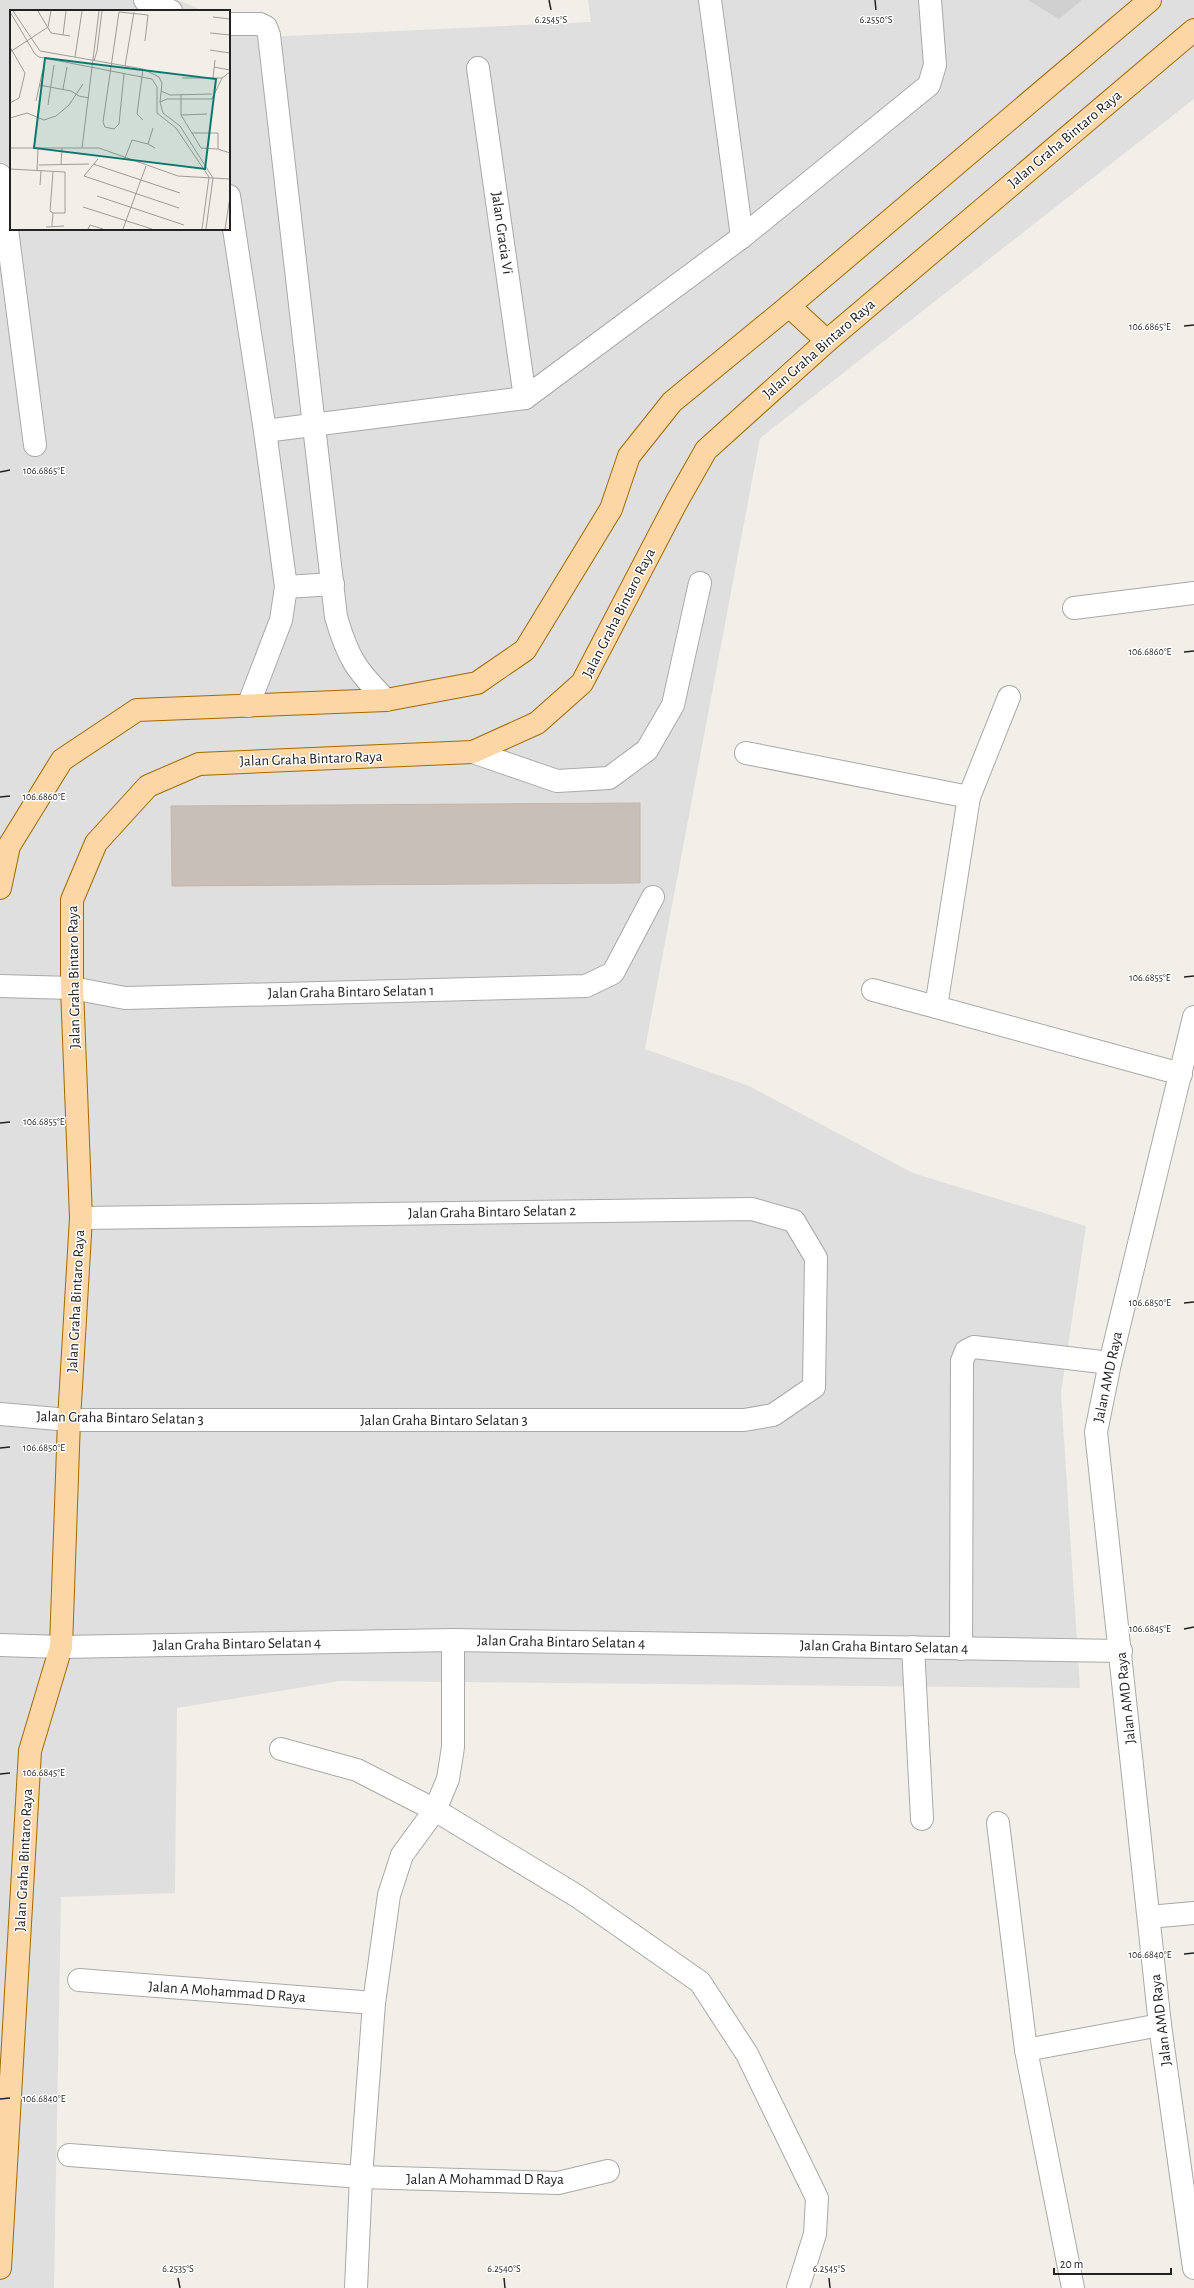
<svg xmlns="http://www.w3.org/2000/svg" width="1194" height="2288" viewBox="0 0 1194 2288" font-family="'Alegreya Sans',sans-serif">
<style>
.residential{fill:#e0dfdf}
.religious{fill:#d0d0d0}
.building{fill:#c7bfb8;stroke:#c4b6ab}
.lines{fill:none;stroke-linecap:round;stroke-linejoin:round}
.minor-casing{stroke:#a9a9a9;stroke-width:24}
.major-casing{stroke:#a06b00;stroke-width:24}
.minor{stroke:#fff;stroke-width:22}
.major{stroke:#fcd6a4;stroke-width:22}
.ticks{fill:none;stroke:#222;stroke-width:1.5}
.labels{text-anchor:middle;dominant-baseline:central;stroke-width:3;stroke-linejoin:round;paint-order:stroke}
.street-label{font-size:15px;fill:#222;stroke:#fff}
.inset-road{fill:none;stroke:#9f9d99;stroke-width:1}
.view{fill:#0f766e;fill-opacity:0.15;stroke:#0f766e;stroke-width:2}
.inset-edge{fill:none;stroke:#222;stroke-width:2}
.ticks-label{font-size:10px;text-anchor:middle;fill:#222;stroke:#fff;stroke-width:3;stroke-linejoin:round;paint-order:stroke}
</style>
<rect width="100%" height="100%" fill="#f2efe9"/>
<path class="residential" d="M 0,0 L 178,0 L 204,11 L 11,11 L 11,229 L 229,229 L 229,21 L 266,37 L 591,22 L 588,0 L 1194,0 L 1194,99 L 760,438 L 645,1049 L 749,1086 L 913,1173 L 1086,1226 L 1061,1393 L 1080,1688 L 340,1681 L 177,1708 L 175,1893 L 61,1897 L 54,2288 L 0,2288 Z"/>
<path class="religious" d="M 1028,0 L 1082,0 L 1059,19 Z"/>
<path class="building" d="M 640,803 L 640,883 L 172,886 L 171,806 Z"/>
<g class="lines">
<g class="minor-casing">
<g id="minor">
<path d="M 145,0 L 171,11"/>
<path d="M 710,0 L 742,237"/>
<path d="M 229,24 L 260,24 L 266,27 L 269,35 L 336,617 C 348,658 356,670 386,700"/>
<path d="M 478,68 L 525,398"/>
<path d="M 0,175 L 35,445"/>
<path d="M 229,196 L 265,431 L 286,587 L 281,620 L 248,706"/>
<path d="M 265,431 L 525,398 L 742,237 L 929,85 L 935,65 L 930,0"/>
<path d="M 286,587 L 333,584"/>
<path d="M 1074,608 L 1194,593"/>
<path d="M 473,752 L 557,781 L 609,778 L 647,750 L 673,705 L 700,583"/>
<path d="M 746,753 L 969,797 L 1009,697"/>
<path d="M 969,797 L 936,1007 L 1181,1074"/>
<path d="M 0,986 L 72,988 L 125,998 L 586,986 L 613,973 L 653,897"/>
<path d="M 873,990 L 936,1007"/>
<path d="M 1194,1017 L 1110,1363 L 1096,1432 L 1160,2025 L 1194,2268"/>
<path d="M 0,1414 L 69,1420 L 744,1420 L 773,1415 L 814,1387 L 816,1258 L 794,1221 L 752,1209 L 81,1218"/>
<path d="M 0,1645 L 61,1647 L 453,1640 L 1121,1651"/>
<path d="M 913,1647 L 922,1819"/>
<path d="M 961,1649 L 962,1361 L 966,1351 L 974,1347 L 1110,1363"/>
<path d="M 281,1749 L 357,1770 L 435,1810 L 577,1896 L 700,1982 L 747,2054 L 817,2198 L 815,2234 L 798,2288"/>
<path d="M 998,1823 L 1026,2050 L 1073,2288"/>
<path d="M 1149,1917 L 1194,1913"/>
<path d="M 79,1980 L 374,2003"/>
<path d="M 1026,2050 L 1160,2025"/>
<path d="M 69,2155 L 361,2177 L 558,2183 L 608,2171"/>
<path d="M 356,2288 L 361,2177 L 374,2003 L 389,1895 L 402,1855 L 435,1810 L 448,1779 L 453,1747 L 453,1640"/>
</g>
</g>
<g class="major-casing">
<g id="major">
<path d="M 789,306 L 827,341"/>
<path d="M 0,888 L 9,846 L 62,760 L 137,710 L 386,700 L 477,683 L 525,650 L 611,509 L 629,456 L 672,402 L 789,306 L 1150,0"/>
<path d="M 0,2268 L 30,1751 L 61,1647 L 69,1420 L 81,1218 L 72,988 L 72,900 L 96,843 L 148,786 L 199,764 L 473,752 L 537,723 L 582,683 L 676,503 L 706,450 L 827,341 L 1194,30"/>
</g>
</g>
<use href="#minor" class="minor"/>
<use href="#major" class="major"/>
</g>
<path class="ticks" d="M 549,0 L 551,10M 875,0 L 876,10M 1184,326 L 1194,325M 0,472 L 10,470M 1184,652 L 1194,651M 0,797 L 10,796M 1184,977 L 1194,976M 0,1123 L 10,1122M 1184,1303 L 1194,1302M 0,1448 L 10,1447M 1184,1629 L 1194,1627M 0,1774 L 10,1773M 1184,1954 L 1194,1953M 0,2099 L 10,2098M 178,2278 L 180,2288M 504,2278 L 505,2288M 829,2278 L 830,2288"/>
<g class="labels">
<g class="street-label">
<text transform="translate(1065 139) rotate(-40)">Jalan Graha Bintaro Raya</text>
<text transform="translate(502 233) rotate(82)">Jalan Gracia Vi</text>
<text transform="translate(819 349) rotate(-41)">Jalan Graha Bintaro Raya</text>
<text transform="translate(619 613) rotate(-63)">Jalan Graha Bintaro Raya</text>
<text transform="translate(311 759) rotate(-2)">Jalan Graha Bintaro Raya</text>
<text transform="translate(74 977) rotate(-91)">Jalan Graha Bintaro Raya</text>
<text transform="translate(351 992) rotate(-1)">Jalan Graha Bintaro Selatan 1</text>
<text transform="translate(492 1212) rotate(-1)">Jalan Graha Bintaro Selatan 2</text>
<text transform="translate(76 1301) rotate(-87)">Jalan Graha Bintaro Raya</text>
<text transform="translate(1108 1377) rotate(-78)">Jalan AMD Raya</text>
<text transform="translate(120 1418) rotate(1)">Jalan Graha Bintaro Selatan 3</text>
<text x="444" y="1420">Jalan Graha Bintaro Selatan 3</text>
<text transform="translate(561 1642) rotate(1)">Jalan Graha Bintaro Selatan 4</text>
<text transform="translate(237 1644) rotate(-1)">Jalan Graha Bintaro Selatan 4</text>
<text transform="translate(884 1647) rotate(1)">Jalan Graha Bintaro Selatan 4</text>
<text transform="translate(1126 1698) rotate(-96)">Jalan AMD Raya</text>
<text transform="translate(24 1860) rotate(-87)">Jalan Graha Bintaro Raya</text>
<text transform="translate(227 1992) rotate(4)">Jalan A Mohammad D Raya</text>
<text transform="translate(1161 2020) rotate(-97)">Jalan AMD Raya</text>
<text x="485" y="2179">Jalan A Mohammad D Raya</text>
</g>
</g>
<g transform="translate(10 10)">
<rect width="220" height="220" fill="#f2efe9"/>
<path class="inset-road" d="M 3,1 L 30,41 L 133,59 L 149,67 L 152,73 L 150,92 L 153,103 L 170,116 L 203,168 L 196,219M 28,1 L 41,23 L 60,26M 0,2 L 25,44 L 29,47 L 142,69 L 147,77 L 147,103 L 166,118 L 199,167 L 192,219M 203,7 L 220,9M 200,23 L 220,25M 53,25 L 56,1M 0,37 L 15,63 L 9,88 L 0,93M 200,40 L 220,43M 0,42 L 38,17 L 41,1M 65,47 L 72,1M 84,51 L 87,41 L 92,1M 115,56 L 124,2M 204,57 L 220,60M 133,59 L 127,104 L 133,110M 114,64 L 109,114 L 104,119 L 95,117 L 93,112 L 109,2 L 138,5 L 135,31M 172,68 L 212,68M 203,68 L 205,50M 29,75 L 61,81 L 69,86 L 79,88M 53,79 L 57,57M 151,81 L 160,85 L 202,84M 171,85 L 171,105 L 191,138 L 208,139M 26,91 L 33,59M 150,92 L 157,89 L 202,89 L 212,68 L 220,62M 38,95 L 44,55M 171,105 L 197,104M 0,108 L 17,103 L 34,110 L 46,106 L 59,95 L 73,74M 143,118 L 138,134 L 145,138M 182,123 L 208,123 L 208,139 L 220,143M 0,138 L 89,138 L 168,166 L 220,169M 72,138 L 89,1M 115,148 L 122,130 L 138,134M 88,149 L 74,166 L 169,198M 51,154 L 52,138M 83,154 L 170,183M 29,155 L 79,154M 0,159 L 55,162 L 55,203 L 43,203M 27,161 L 28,138M 30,175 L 31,161M 87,186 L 174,215M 73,197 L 142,219M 42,216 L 43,203 L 40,201 L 43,162M 36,217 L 54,216M 78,219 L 80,215 L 93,219M 113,219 L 136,156M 215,219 L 220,187"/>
<path class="view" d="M 35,48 L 206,69 L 195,159 L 24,138 Z"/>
<rect width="220" height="220" class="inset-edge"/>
</g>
<g class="ticks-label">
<text x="551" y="23">6.2545°S</text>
<text x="876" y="23">6.2550°S</text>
<text x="1150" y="330">106.6865°E</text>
<text x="44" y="474">106.6865°E</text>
<text x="1150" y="655">106.6860°E</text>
<text x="44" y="800">106.6860°E</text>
<text x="1150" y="981">106.6855°E</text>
<text x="44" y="1125">106.6855°E</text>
<text x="1150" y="1306">106.6850°E</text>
<text x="44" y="1451">106.6850°E</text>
<text x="1150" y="1632">106.6845°E</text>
<text x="44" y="1776">106.6845°E</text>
<text x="1150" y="1958">106.6840°E</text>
<text x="44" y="2102">106.6840°E</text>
<text x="178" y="2272">6.2535°S</text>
<text x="504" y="2272">6.2540°S</text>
<text x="829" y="2272">6.2545°S</text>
</g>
<path d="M1054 2268v6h117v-6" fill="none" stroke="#222222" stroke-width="2"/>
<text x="1060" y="2268" font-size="12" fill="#222222" stroke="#ffffff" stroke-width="3" paint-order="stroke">20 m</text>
</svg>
